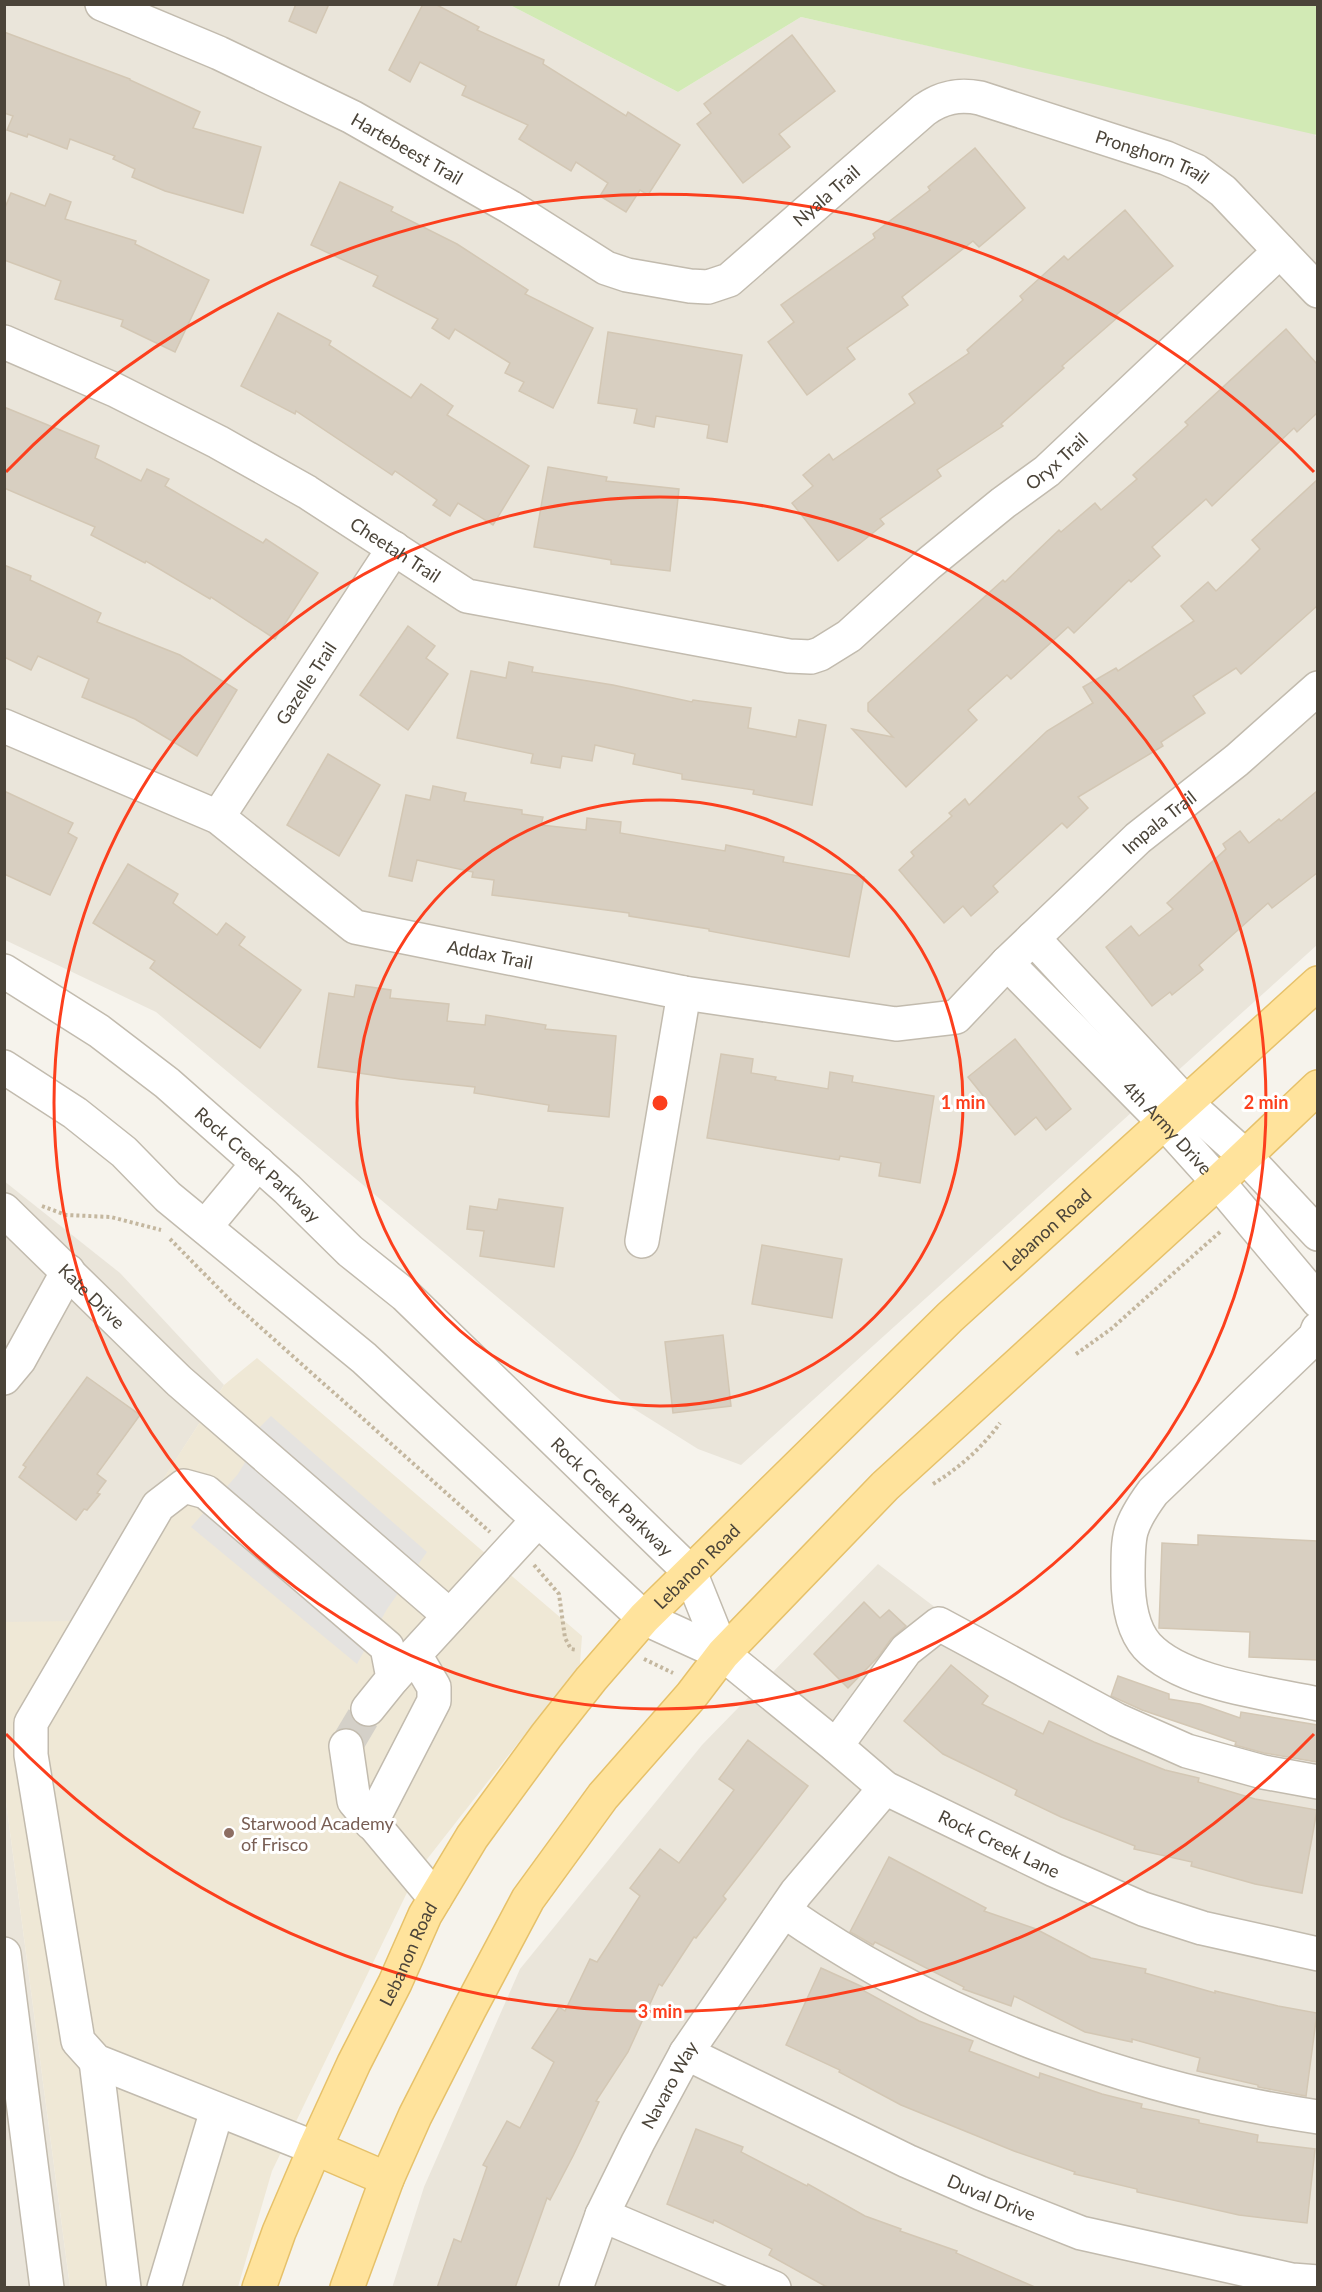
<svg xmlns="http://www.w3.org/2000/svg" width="1322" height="2292" viewBox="0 0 1322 2292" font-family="Lato,sans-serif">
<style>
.residential{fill:#eae5da}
.education{fill:#efe8d6}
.green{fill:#d2eab5}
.parking{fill:#e5e3e0}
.building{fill:#d8cfc1;stroke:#d3c7b4;stroke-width:1.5}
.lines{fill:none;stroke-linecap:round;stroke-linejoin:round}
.minor-tunnel{stroke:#d4d0c8;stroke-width:33;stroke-dasharray:33 16;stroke-linecap:butt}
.minor-casing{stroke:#c2bbae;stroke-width:36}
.major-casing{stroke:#e6c16a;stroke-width:36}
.path{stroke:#c4b79f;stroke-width:4;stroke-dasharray:3 3;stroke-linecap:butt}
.minor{stroke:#fff;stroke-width:33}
.major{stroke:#ffe39c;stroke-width:33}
.ring{fill:none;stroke:#fc3f1d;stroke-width:3}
.education-dot{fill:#8d6e63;stroke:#fff;stroke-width:2}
.labels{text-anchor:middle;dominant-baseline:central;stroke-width:6;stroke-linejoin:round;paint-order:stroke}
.street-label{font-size:18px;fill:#4b4439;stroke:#fff}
.education-label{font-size:18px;fill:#785e54;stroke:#fff;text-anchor:start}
.centre{fill:#fc3f1d;stroke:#fff;stroke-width:3}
.ring-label{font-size:18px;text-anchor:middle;font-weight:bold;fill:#fc3f1d;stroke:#fff;stroke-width:6;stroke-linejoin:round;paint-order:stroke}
</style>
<rect width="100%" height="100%" fill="#f6f3ec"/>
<g class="residential">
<path d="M 4,5 L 510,5 L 678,92 L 801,17 L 1314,133 L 1317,138 L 1317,945 L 741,1465 L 698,1449 L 623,1402 L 156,1012 L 5,940 Z"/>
<path d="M 4,1181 L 120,1273 L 224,1385 L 71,1622 L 5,1622 Z"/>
<path d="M 878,1564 L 1064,1705 L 1317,1793 L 1317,2287 L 392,2288 L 424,2187 L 520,1969 L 702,1745 Z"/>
<path d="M 5,1794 L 70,2287 L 5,2287 Z"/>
</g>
<path class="education" d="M 257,1358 L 582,1636 L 580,1664 L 417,1872 L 272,2171 L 238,2287 L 70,2287 L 5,1794 L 4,1622 L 71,1621 L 224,1385 Z"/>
<path class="green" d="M 510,5 L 1317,5 L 1317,135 L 801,17 L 678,92 Z"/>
<path class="parking" d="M 271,1416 L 427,1552 L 387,1609 L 357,1664 L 191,1527 L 238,1474 L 247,1459 L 258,1429 Z"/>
<g class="building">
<path d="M 296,4 L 329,4 L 316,33 L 289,21 Z"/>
<path d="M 423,4 L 435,4 L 479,27 L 477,30 L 544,60 L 543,64 L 626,116 L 628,112 L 680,145 L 648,195 L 640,190 L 626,212 L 600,196 L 608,183 L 576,162 L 571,171 L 519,139 L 528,125 L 462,95 L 466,86 L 420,62 L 410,82 L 389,70 Z"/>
<path d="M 4,32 L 130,79 L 130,80 L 200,112 L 193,128 L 261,147 L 243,213 L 165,191 L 132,177 L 135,169 L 113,159 L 115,156 L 70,139 L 67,149 L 28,134 L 27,137 L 7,130 L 13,116 L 4,113 Z"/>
<path d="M 792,35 L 835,91 L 779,134 L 790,147 L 743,183 L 697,124 L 711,113 L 704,104 Z"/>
<path d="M 975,148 L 1025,208 L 979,247 L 973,241 L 902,297 L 908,305 L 847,348 L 855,359 L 807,395 L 768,342 L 794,322 L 781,305 L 875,238 L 873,234 L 930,190 L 928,187 Z"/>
<path d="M 340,182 L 393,207 L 391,211 L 457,244 L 528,290 L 525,294 L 593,328 L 553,408 L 519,391 L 524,382 L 505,373 L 510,363 L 455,329 L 449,339 L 432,328 L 438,319 L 373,286 L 378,276 L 311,245 Z"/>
<path d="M 11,193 L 45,206 L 50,194 L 71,202 L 65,219 L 136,241 L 135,244 L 209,280 L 175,352 L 121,326 L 123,320 L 55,299 L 61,281 L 4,260 L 4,210 Z"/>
<path d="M 1125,210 L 1173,266 L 1116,315 L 1118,317 L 1062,366 L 1064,368 L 1001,424 L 1003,426 L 937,470 L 941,476 L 880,519 L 884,524 L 838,561 L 792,503 L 813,486 L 803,475 L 829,454 L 833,460 L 915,403 L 909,394 L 969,353 L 967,350 L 1023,300 L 1020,296 L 1064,256 L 1068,260 Z"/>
<path d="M 278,313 L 331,341 L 329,345 L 411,398 L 421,384 L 453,406 L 447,415 L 529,466 L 493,525 L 458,503 L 450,516 L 433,505 L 437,500 L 395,471 L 392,475 L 296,411 L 295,414 L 241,386 Z"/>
<path d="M 1286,329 L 1317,364 L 1317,413 L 1297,432 L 1294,428 L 1212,506 L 1206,499 L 1152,547 L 1160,556 L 1131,582 L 1129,580 L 1074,633 L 1068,627 L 1011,679 L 1007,675 L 968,710 L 977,720 L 906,787 L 852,729 L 893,737 L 868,711 L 868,703 L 1003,580 L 1005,582 L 1059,530 L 1061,532 L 1095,503 L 1101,510 L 1137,479 L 1133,475 L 1188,425 L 1185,422 Z"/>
<path d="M 608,332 L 742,355 L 727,442 L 707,438 L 709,425 L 656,416 L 654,427 L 634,423 L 637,409 L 598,403 Z"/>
<path d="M 4,407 L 99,446 L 95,458 L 141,481 L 147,469 L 169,479 L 165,486 L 263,543 L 266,539 L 318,573 L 275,639 L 211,597 L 210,599 L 146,561 L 145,563 L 91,535 L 95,527 L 4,488 Z"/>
<path d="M 548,467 L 607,477 L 606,481 L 679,489 L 670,571 L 611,564 L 611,560 L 534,547 Z"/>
<path d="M 1317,480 L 1317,606 L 1241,674 L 1236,668 L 1193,696 L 1205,713 L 1161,742 L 1163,746 L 1078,797 L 1088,808 L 1067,828 L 1062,823 L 993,886 L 998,892 L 971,916 L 963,906 L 944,923 L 899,870 L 914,856 L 911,852 L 952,816 L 949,813 L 965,799 L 969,805 L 1047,731 L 1093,703 L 1083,687 L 1116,668 L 1118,671 L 1194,621 L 1181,606 L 1208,582 L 1216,591 L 1245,564 L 1260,549 L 1252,540 Z"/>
<path d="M 4,565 L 31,576 L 30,580 L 101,613 L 97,622 L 180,655 L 237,690 L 197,756 L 135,719 L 82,697 L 89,679 L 38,656 L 31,670 L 4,657 Z"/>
<path d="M 408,626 L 435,646 L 426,658 L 448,674 L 408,730 L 360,695 Z"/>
<path d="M 509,662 L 533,667 L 532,672 L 613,685 L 692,702 L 693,700 L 751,708 L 748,728 L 796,737 L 799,720 L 826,725 L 812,805 L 753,794 L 754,790 L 682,779 L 682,774 L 633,764 L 635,754 L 595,745 L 592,761 L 562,756 L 560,768 L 531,763 L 533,754 L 457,738 L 471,671 L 506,678 Z"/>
<path d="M 328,754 L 380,785 L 339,856 L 287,825 Z"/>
<path d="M 433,786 L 466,793 L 464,801 L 522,810 L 522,814 L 543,817 L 541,825 L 586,830 L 587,818 L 621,822 L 620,833 L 725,851 L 726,845 L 784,857 L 783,862 L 864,877 L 849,957 L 709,931 L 709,929 L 629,916 L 629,913 L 492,895 L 494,880 L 472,877 L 473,872 L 417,860 L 412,881 L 389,876 L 406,795 L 430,800 Z"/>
<path d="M 4,791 L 73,823 L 68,833 L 77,838 L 50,895 L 4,874 Z"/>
<path d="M 1317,791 L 1317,873 L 1272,908 L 1268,903 L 1199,965 L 1203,970 L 1172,995 L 1170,992 L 1152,1006 L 1106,947 L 1131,926 L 1139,936 L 1173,909 L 1167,903 L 1226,849 L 1223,844 L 1240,831 L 1249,843 L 1279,819 L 1281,821 Z"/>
<path d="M 128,864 L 178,894 L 173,903 L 217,935 L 226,923 L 245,937 L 239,945 L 301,990 L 260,1048 L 150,968 L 155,961 L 93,923 Z"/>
<path d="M 356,985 L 391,990 L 390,998 L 449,1004 L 447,1021 L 485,1025 L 486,1015 L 546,1025 L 545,1029 L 616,1036 L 609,1117 L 548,1111 L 549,1105 L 474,1093 L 475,1087 L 400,1079 L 318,1067 L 329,993 L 354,997 Z"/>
<path d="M 1015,1039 L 1071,1109 L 1046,1130 L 1036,1117 L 1015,1135 L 968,1077 Z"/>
<path d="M 721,1054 L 753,1059 L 751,1073 L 776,1077 L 775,1080 L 828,1089 L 830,1072 L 853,1076 L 852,1082 L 934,1096 L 920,1183 L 879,1176 L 881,1163 L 840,1156 L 839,1160 L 707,1138 Z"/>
<path d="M 499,1199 L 563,1208 L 554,1267 L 480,1256 L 484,1231 L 467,1229 L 470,1206 L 497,1210 Z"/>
<path d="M 762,1245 L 842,1259 L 832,1318 L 752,1304 Z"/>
<path d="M 723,1335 L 731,1406 L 673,1413 L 665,1342 Z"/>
<path d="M 87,1377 L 140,1415 L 97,1474 L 106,1481 L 97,1493 L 100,1494 L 87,1510 L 84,1509 L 76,1520 L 19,1477 L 26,1467 L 23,1465 Z"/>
<path d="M 1198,1535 L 1317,1541 L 1317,1660 L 1249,1657 L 1250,1632 L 1159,1628 L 1162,1543 L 1198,1545 Z"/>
<path d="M 864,1602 L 880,1618 L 889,1610 L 906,1626 L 891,1639 L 879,1656 L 848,1688 L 814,1654 Z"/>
<path d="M 951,1665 L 988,1696 L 982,1704 L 1043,1734 L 1049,1721 L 1094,1742 L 1165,1770 L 1199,1778 L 1198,1782 L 1255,1799 L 1317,1810 L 1302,1893 L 1255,1884 L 1191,1866 L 1192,1862 L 1134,1849 L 1135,1846 L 1061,1817 L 1015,1795 L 1017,1790 L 943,1754 L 904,1721 Z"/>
<path d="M 1118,1676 L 1169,1694 L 1169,1699 L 1200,1704 L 1240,1718 L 1241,1712 L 1317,1725 L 1317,1762 L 1264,1753 L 1235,1745 L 1236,1742 L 1142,1710 L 1111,1696 Z"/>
<path d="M 748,1740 L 808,1786 L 723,1896 L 726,1899 L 696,1938 L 694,1937 L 662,1986 L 659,1984 L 628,2052 L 596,2101 L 599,2102 L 573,2156 L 550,2200 L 547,2198 L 515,2288 L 437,2288 L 454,2239 L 461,2242 L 487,2167 L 483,2165 L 507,2121 L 520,2128 L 554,2062 L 532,2048 L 559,2007 L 565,2011 L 590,1959 L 597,1962 L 640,1896 L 630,1888 L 660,1849 L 679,1863 L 734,1790 L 719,1779 Z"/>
<path d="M 889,1857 L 986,1908 L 984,1911 L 1036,1929 L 1091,1958 L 1146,1969 L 1145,1973 L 1215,1993 L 1215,1991 L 1278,2006 L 1317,2013 L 1306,2096 L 1258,2087 L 1258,2085 L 1197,2071 L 1200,2058 L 1132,2039 L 1132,2042 L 1085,2032 L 1014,1996 L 1011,2006 L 963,1989 L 964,1987 L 875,1942 L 873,1945 L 854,1934 L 850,1932 Z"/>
<path d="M 821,1968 L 865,1988 L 864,1991 L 919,2021 L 973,2041 L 969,2051 L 1039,2078 L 1040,2073 L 1102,2094 L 1142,2104 L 1141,2108 L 1199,2120 L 1199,2123 L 1258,2135 L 1257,2142 L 1315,2149 L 1307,2223 L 1239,2215 L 1137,2192 L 1137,2189 L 1074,2174 L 1075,2172 L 1014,2151 L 901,2105 L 839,2072 L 840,2070 L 786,2045 Z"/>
<path d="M 696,2129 L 743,2147 L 741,2152 L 807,2186 L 808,2184 L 865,2216 L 901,2229 L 900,2231 L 957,2251 L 956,2253 L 1037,2288 L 831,2288 L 825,2286 L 769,2255 L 772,2249 L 714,2220 L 713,2223 L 667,2204 Z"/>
</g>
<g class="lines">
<path class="minor-tunnel" d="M 346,1746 L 368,1709"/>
<g class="minor-casing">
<g id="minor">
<path id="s1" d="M 102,4 L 219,53 L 352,117 L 510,207 L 606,268 L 627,275 L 690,286 L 708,287 L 729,280 L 924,110 C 942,97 959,94 980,98 L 1166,158 L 1196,171 L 1223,191 L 1318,291"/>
<path id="s2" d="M 4,342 L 115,390 L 218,442 L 307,492 L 467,596 L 789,656 L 811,657 L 820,654 L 849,636 L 927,565 L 1003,503 L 1047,471 L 1280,251"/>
<path id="s3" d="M 4,726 L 218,817 L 355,927 L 684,993 L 896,1024 L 956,1017 L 1007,963 L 1138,838 L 1237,760 L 1318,688"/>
<path id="s4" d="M 218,817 L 394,548"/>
<path d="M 1033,938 L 1185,1102 L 1245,1156 L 1318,1234"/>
<path id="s5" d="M 1007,963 L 1164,1122 L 1218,1182 L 1318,1301"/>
<path id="s6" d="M 4,971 L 99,1031 L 167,1083 L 287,1189 L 350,1251 L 405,1295 L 690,1572 L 723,1654"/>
<path id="s7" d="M 4,1067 L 75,1113 L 124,1152 L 168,1197 L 364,1358 L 644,1618 L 723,1654 L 836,1746 L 885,1788 L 1054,1870 L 1143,1909 L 1202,1928 L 1318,1954"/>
<path id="s8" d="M 4,1210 L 179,1381 L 450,1616"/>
<path d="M 205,1227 L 258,1163"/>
<path d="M 642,1241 L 684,993"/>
<path d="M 1318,1329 L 1315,1337 L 1153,1492 C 1128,1526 1128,1534 1128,1576 C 1128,1599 1131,1628 1147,1646 C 1182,1684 1268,1693 1318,1704"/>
<path d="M 4,1378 L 19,1360 L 68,1271"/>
<path d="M 393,1678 L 538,1520"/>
<path d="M 346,1746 L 354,1801 L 435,1898"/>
<path d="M 836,1746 L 906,1650 L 939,1624 L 1117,1720 L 1187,1751 L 1263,1772 L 1318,1782"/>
<path d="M 371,1823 L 434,1701 L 434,1687 L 415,1655"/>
<path d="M 784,1911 C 941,2020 1128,2089 1318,2117"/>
<path d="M 4,1954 L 47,2288"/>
<path id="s9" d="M 686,2053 L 907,2161 L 980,2193 L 1081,2233 L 1292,2280 L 1318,2282"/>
<path d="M 96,2061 L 124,2288"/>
<path d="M 315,2148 L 96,2061 L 78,2041 L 31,1755 L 31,1723 L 158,1506 L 184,1486 L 206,1492 L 387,1647 L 393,1678 L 368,1709"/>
<path d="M 602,2215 L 774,2288"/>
<path d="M 164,2288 L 217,2110"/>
<path id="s10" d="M 576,2288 L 602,2215 L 638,2142 L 686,2053 L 796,1893 L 885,1788"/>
</g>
</g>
<g class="major-casing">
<g id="major">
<path d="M 315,2148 L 387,2179"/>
<path id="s11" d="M 259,2288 L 279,2232 L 315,2148 L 354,2063 L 395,1983 L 425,1915 L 472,1837 L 546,1736 L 591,1679 L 644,1618 L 950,1317 L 1318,983"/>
<path d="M 347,2288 L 387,2179 L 415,2116 L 469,2010 L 528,1899 L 603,1796 L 691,1696 L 723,1654 L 885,1486 L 1218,1182 L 1318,1087"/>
</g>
</g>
<g class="path">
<path d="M 42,1206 L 66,1215 L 111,1217 L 161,1230"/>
<path d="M 170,1239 L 231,1301 L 490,1532"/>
<path d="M 1076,1354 L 1111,1329 L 1221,1231"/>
<path d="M 933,1484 C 959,1468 982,1448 1000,1423"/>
<path d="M 534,1565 L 559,1594 L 565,1638 L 571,1649 L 577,1650"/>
<path d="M 644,1659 L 673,1673"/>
</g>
<use href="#minor" class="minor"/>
<use href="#major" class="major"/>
</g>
<g class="ring">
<circle cx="660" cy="1103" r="303"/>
<circle cx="660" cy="1103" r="606"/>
<path d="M1314 1734A909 909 0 0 1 6 1734M6 472A909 909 0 0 1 1314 472"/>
</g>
<circle class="education-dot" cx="229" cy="1833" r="6"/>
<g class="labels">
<g class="street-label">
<text stroke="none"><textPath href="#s1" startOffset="338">Hartebeest Trail</textPath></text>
<text stroke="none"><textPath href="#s1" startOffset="1196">Pronghorn Trail</textPath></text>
<text stroke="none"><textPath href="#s1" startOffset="825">Nyala Trail</textPath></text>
<text stroke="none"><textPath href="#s2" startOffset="1194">Oryx Trail</textPath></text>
<text stroke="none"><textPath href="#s2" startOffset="444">Cheetah Trail</textPath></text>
<text stroke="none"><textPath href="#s4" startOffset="160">Gazelle Trail</textPath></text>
<text stroke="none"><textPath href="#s3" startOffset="1300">Impala Trail</textPath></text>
<text stroke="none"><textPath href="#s3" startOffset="546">Addax Trail</textPath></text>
<text stroke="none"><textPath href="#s5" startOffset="230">4th Army Drive</textPath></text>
<text stroke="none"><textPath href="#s6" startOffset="320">Rock Creek Parkway</textPath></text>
<text stroke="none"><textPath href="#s11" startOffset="1338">Lebanon Road</textPath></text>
<text stroke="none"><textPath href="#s8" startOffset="123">Kate Drive</textPath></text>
<text stroke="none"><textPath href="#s6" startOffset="806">Rock Creek Parkway</textPath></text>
<text stroke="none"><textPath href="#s11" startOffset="852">Lebanon Road</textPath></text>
<text stroke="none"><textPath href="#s7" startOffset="1270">Rock Creek Lane</textPath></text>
<text stroke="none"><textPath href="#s11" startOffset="366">Lebanon Road</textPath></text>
<text stroke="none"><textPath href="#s10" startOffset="224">Navaro Way</textPath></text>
<text stroke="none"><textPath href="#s9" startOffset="338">Duval Drive</textPath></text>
</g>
<g class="education-label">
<text x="241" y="1823">Starwood Academy<tspan x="241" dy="21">of Frisco</tspan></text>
</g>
</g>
<circle cx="660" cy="1103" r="9" class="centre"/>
<g class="ring-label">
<text x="963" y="1109">1 min</text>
<text x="1266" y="1109">2 min</text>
<text x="660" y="2018">3 min</text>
</g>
<rect width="1322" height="2292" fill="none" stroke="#4b4439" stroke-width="12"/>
</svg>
